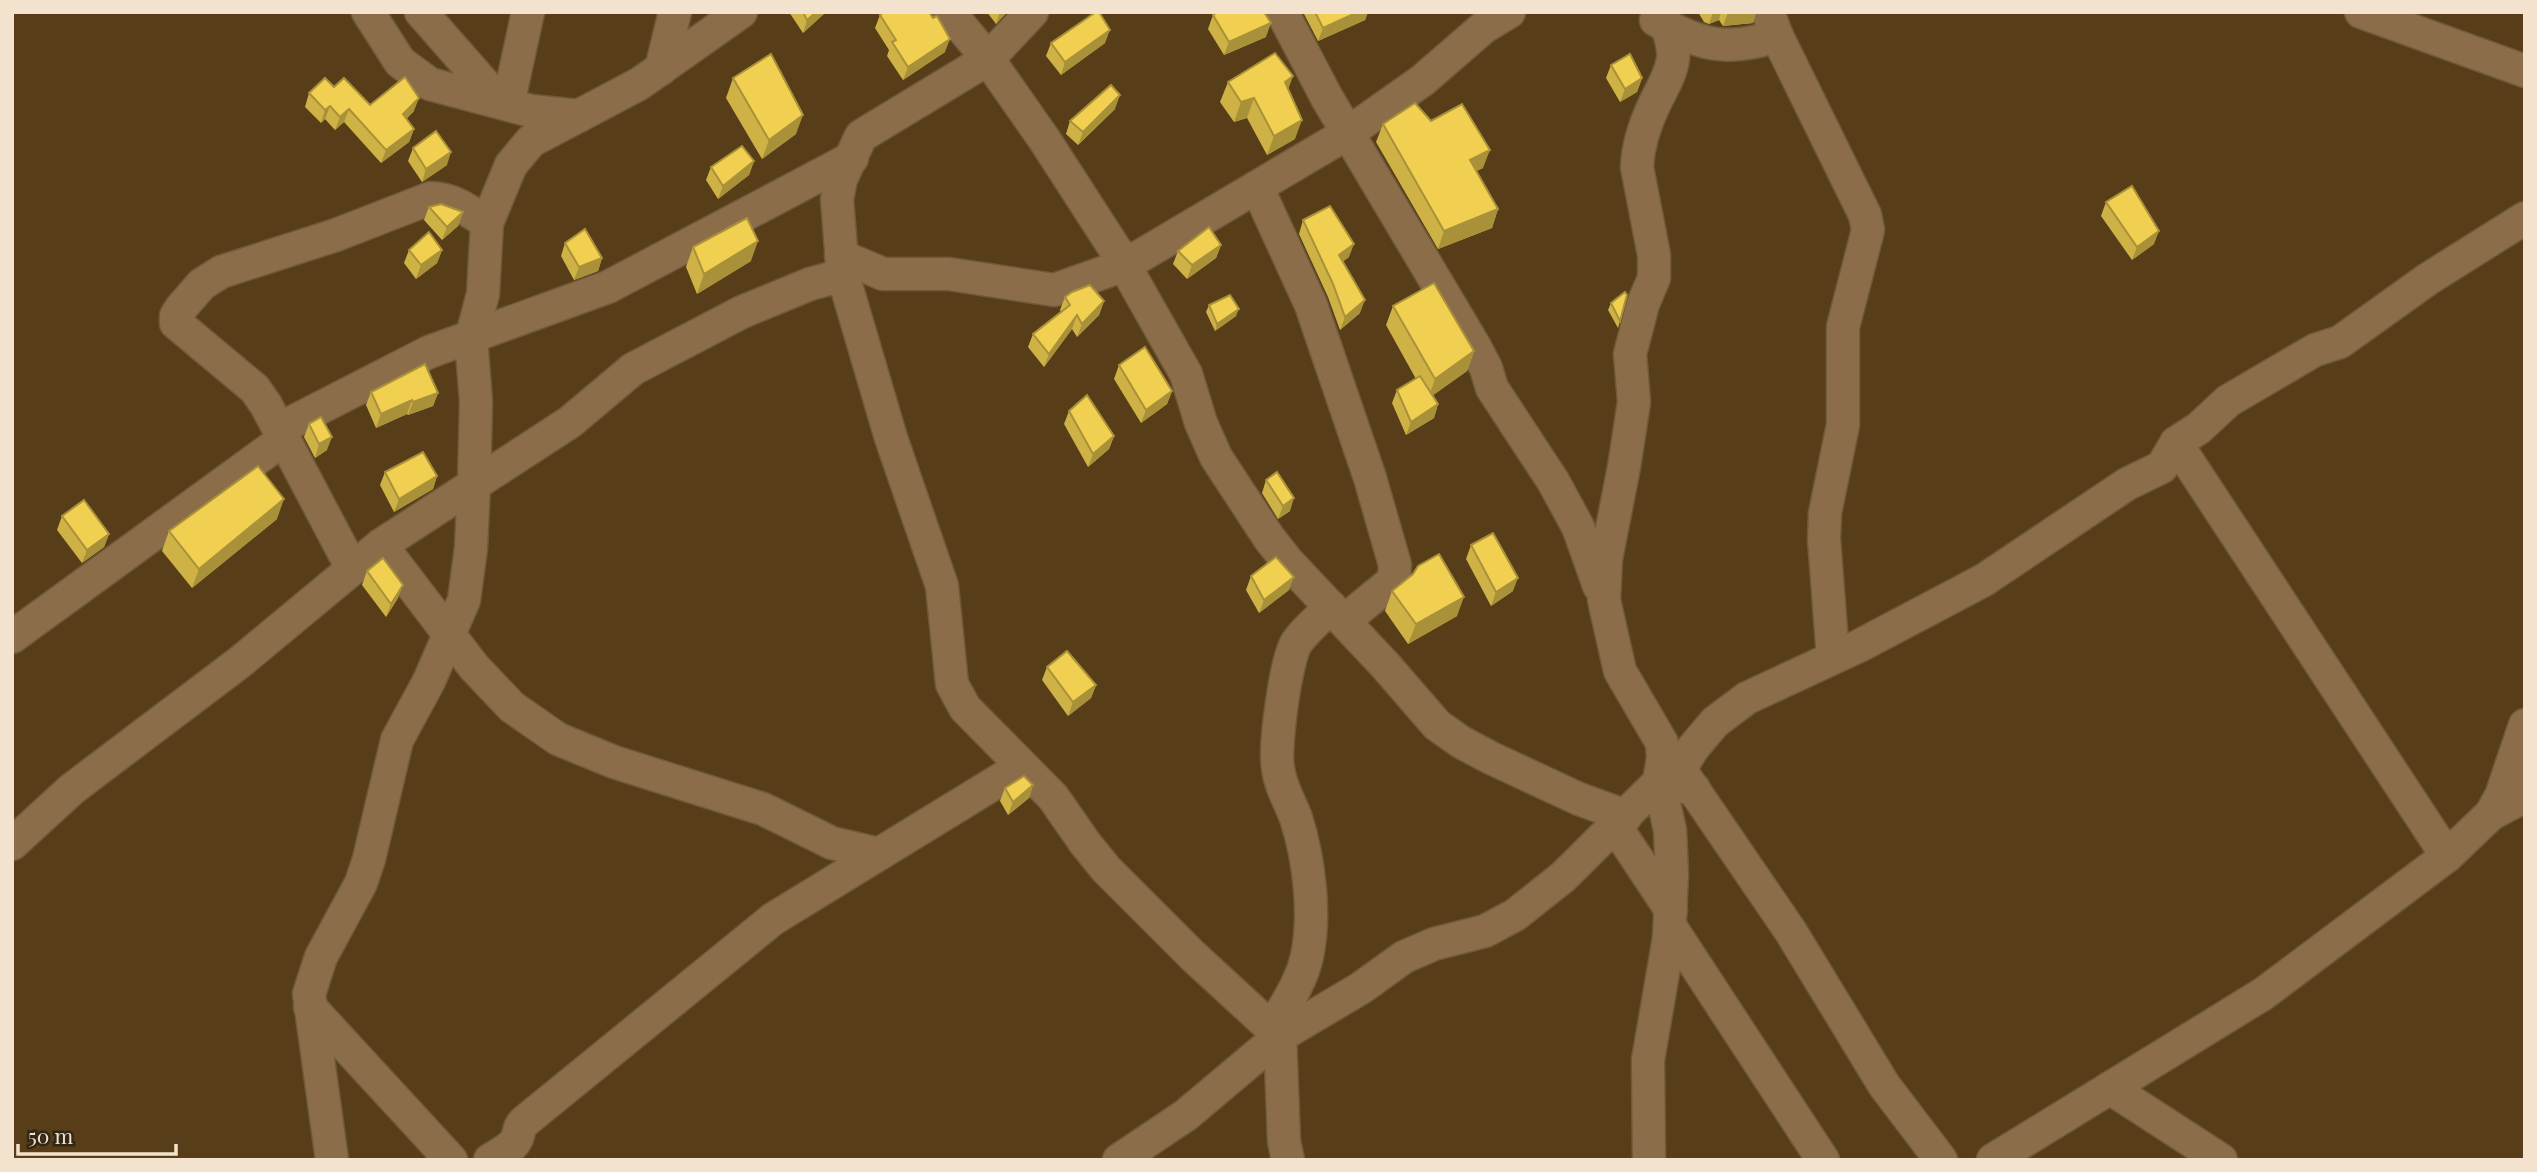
<svg xmlns="http://www.w3.org/2000/svg" width="2537" height="1172" viewBox="0 0 2537 1172" font-family="'Playfair Display',serif">
<style>
.lines{fill:none;stroke-linecap:round;stroke-linejoin:round}
.minor-casing{stroke:#6f593a;stroke-width:35}
.minor{stroke:#8b6e49;stroke-width:32}
.wall{fill:#cfb246}
.shaded-wall{fill:#a99139}
.building{fill:#f1cf51;stroke:#a99139;stroke-width:2}
</style>
<rect width="100%" height="100%" fill="#573d18"/>
<g class="lines">
<g class="minor-casing">
<g id="minor">
<path d="M 368,12 L 400,62 L 430,84 L 531,111 L 579,116"/>
<path d="M 421,12 L 500,102"/>
<path d="M 949,12 L 988,59 L 1044,139 L 1117,252 L 1186,374 L 1201,423 L 1216,457 L 1269,538 L 1288,562 L 1385,665 L 1437,725 L 1461,742 L 1491,758 L 1579,799 L 1626,816"/>
<path d="M 1032,12 L 988,59 L 861,136 L 841,179 L 837,199 L 843,275 L 891,438 L 942,586 L 952,684 L 965,708 L 1053,797 L 1085,843 L 1106,869 L 1193,956 L 1280,1036 L 1284,1141 L 1288,1160"/>
<path d="M 1282,12 L 1327,98 L 1475,347 L 1486,368 L 1492,388 L 1553,481 L 1578,527 L 1599,586"/>
<path d="M 1768,12 L 1777,36 L 1865,215 L 1868,230 L 1843,327 L 1843,425 L 1825,513 L 1824,539 L 1833,657"/>
<path d="M 2361,12 L 2525,71"/>
<path d="M 1656,20 C 1701,46 1727,52 1777,36"/>
<path d="M 661,69 L 675,12"/>
<path d="M 508,104 L 528,12"/>
<path d="M 1257,187 L 1311,305 L 1370,478 L 1395,565 L 1394,580 L 1344,621"/>
<path d="M 841,256 L 883,274 L 949,274 L 1054,290 L 1125,265 L 1348,133 L 1423,80 L 1484,27 L 1509,12"/>
<path d="M 279,429 L 429,352 L 608,287 L 852,158"/>
<path d="M 2176,443 L 2447,856"/>
<path d="M 381,545 L 474,667 L 512,707 L 558,739 L 614,762 L 763,809 L 832,843 L 879,854"/>
<path d="M 352,568 L 266,405 L 255,389 L 176,323 L 176,316 L 181,308 L 202,284 L 221,272 L 336,235 L 431,198 C 454,199 468,210 487,223"/>
<path d="M 12,637 L 284,439"/>
<path d="M 1680,769 L 1693,748 L 1715,722 L 1747,698 L 1859,646 L 1984,580 L 2127,484 L 2162,467 L 2176,443 L 2199,428 L 2228,401 L 2315,350 L 2340,342 L 2428,279 L 2525,218"/>
<path d="M 1681,771 L 1791,932 L 1884,1085 L 1941,1160"/>
<path d="M 2491,814 L 2501,796 L 2525,725"/>
<path d="M 1616,827 L 1671,910"/>
<path d="M 12,844 L 72,789 L 240,662 L 381,545 L 570,422 L 633,369 L 742,312 L 810,284 L 843,275"/>
<path d="M 1670,926 L 1823,1160"/>
<path d="M 310,1007 L 451,1160"/>
<path d="M 1272,1028 C 1285,1006 1302,981 1307,956 C 1316,914 1309,859 1296,818 C 1290,802 1280,786 1278,768 C 1274,748 1286,657 1297,642 C 1306,629 1320,618 1331,607"/>
<path d="M 2110,1088 L 2221,1160"/>
<path d="M 332,1160 L 309,994 L 321,957 L 361,883 L 369,859 L 397,740 L 429,681 L 464,600 L 471,548 L 474,484 L 476,401 L 471,339 L 483,294 L 487,223 L 511,165 L 531,141 L 639,84 L 741,12"/>
<path d="M 490,1160 C 499,1154 513,1148 517,1138 C 520,1131 518,1128 524,1122 L 773,919 L 1021,767"/>
<path d="M 1119,1160 L 1186,1115 L 1280,1036 L 1361,988 L 1404,957 L 1434,944 L 1485,931 L 1515,915 L 1563,877 L 1659,782 L 1694,789"/>
<path d="M 1649,1160 L 1648,1060 L 1669,938 L 1672,874 L 1670,830 L 1659,782 L 1663,758 L 1662,743 L 1620,671 L 1604,600 L 1606,559 L 1624,467 L 1634,402 L 1630,354 L 1643,304 L 1654,278 L 1654,255 L 1637,167 C 1638,146 1645,124 1654,105 C 1661,90 1671,75 1673,59 C 1675,44 1667,26 1662,12"/>
<path d="M 1993,1160 L 2263,994 L 2447,856 L 2491,814 L 2525,796"/>
</g>
</g>
<use href="#minor" class="minor"/>
</g>
<g class="wall">
<path d="M 789,12 L 826,12 L 803,33 Z"/>
<path d="M 987,12 L 1007,12 L 996,24 Z"/>
<path d="M 1304,12 L 1368,12 L 1365,20 L 1318,41 L 1304,14 Z"/>
<path d="M 1698,12 L 1756,12 L 1753,23 L 1723,26 L 1719,20 L 1709,24 L 1704,22 Z"/>
<path d="M 880,15 L 933,18 L 945,52 L 903,80 L 887,56 L 889,50 L 875,28 Z"/>
<path d="M 1213,15 L 1266,37 L 1224,55 L 1208,29 Z"/>
<path d="M 1051,43 L 1105,43 L 1061,75 L 1046,56 Z"/>
<path d="M 1611,65 L 1642,78 L 1637,92 L 1620,102 L 1606,78 Z"/>
<path d="M 733,78 L 796,134 L 762,159 L 726,98 Z"/>
<path d="M 1228,82 L 1288,90 L 1295,139 L 1267,155 L 1247,118 L 1234,122 L 1220,102 Z"/>
<path d="M 334,87 L 370,105 L 414,111 L 406,119 L 414,129 L 409,142 L 381,163 L 344,122 L 335,130 L 325,119 L 321,123 L 305,107 L 309,93 Z"/>
<path d="M 1115,109 L 1078,145 L 1066,134 L 1070,121 Z"/>
<path d="M 1431,121 L 1483,168 L 1476,171 L 1498,209 L 1492,228 L 1438,249 L 1376,142 L 1383,124 Z"/>
<path d="M 413,148 L 447,165 L 422,182 L 408,161 Z"/>
<path d="M 754,161 L 749,175 L 718,199 L 706,180 L 711,167 Z"/>
<path d="M 2106,202 L 2154,244 L 2132,260 L 2101,216 Z"/>
<path d="M 429,207 L 463,212 L 458,226 L 442,240 L 424,220 Z"/>
<path d="M 1303,220 L 1349,257 L 1343,261 L 1360,313 L 1340,330 L 1328,297 L 1299,234 Z"/>
<path d="M 565,243 L 602,258 L 598,271 L 574,280 L 561,256 Z"/>
<path d="M 1221,245 L 1216,258 L 1187,279 L 1173,264 L 1178,251 Z"/>
<path d="M 693,247 L 751,261 L 697,294 L 686,267 Z"/>
<path d="M 409,250 L 442,250 L 437,263 L 416,279 L 404,263 Z"/>
<path d="M 1065,297 L 1104,301 L 1099,315 L 1077,337 L 1072,329 L 1044,367 L 1028,347 L 1033,334 L 1061,312 L 1060,310 Z"/>
<path d="M 1611,303 L 1620,321 L 1618,328 L 1608,310 Z"/>
<path d="M 1209,305 L 1236,316 L 1215,331 L 1206,312 Z"/>
<path d="M 1393,306 L 1474,351 L 1467,371 L 1433,395 L 1438,404 L 1434,418 L 1406,435 L 1392,403 L 1397,390 L 1416,379 L 1386,325 Z"/>
<path d="M 1119,365 L 1172,391 L 1167,404 L 1141,423 L 1114,379 Z"/>
<path d="M 371,392 L 438,393 L 433,406 L 408,415 L 407,414 L 376,428 L 366,405 Z"/>
<path d="M 1069,411 L 1114,436 L 1109,449 L 1088,467 L 1064,424 Z"/>
<path d="M 309,424 L 327,450 L 315,458 L 304,437 Z"/>
<path d="M 385,472 L 437,476 L 433,489 L 394,512 L 380,485 Z"/>
<path d="M 1266,480 L 1290,511 L 1278,519 L 1262,493 Z"/>
<path d="M 62,516 L 109,534 L 104,547 L 82,563 L 57,530 Z"/>
<path d="M 277,519 L 192,588 L 162,551 L 169,531 Z"/>
<path d="M 1471,545 L 1513,591 L 1491,606 L 1466,559 Z"/>
<path d="M 367,571 L 398,598 L 386,617 L 362,585 Z"/>
<path d="M 1251,576 L 1289,590 L 1259,613 L 1246,590 Z"/>
<path d="M 1392,591 L 1457,616 L 1408,644 L 1385,611 Z"/>
<path d="M 1047,667 L 1096,685 L 1091,698 L 1068,716 L 1042,680 Z"/>
<path d="M 1033,785 L 1029,798 L 1008,815 L 1000,801 L 1005,788 Z"/>
</g>
<g class="shaded-wall">
<path d="M 816,12 L 826,12 L 803,33 L 807,20 Z"/>
<path d="M 1000,12 L 1007,12 L 996,24 Z"/>
<path d="M 1358,12 L 1368,12 L 1365,20 L 1318,41 L 1323,28 Z"/>
<path d="M 1713,12 L 1721,12 L 1719,20 L 1709,24 Z"/>
<path d="M 1728,12 L 1756,12 L 1753,23 L 1723,26 Z"/>
<path d="M 1271,23 L 1266,37 L 1224,55 L 1229,42 Z"/>
<path d="M 1110,30 L 1105,43 L 1061,75 L 1065,62 Z"/>
<path d="M 950,39 L 945,52 L 903,80 L 908,67 Z"/>
<path d="M 1293,76 L 1286,96 L 1285,82 Z"/>
<path d="M 1642,78 L 1637,92 L 1620,102 L 1625,89 Z"/>
<path d="M 1120,95 L 1115,109 L 1078,145 L 1083,132 Z"/>
<path d="M 419,98 L 414,111 L 398,128 L 403,114 Z"/>
<path d="M 1254,98 L 1247,118 L 1234,122 L 1241,102 Z"/>
<path d="M 330,106 L 325,119 L 321,123 L 325,110 Z"/>
<path d="M 349,109 L 344,122 L 335,130 L 340,117 Z"/>
<path d="M 803,115 L 796,134 L 762,159 L 769,140 Z"/>
<path d="M 1302,120 L 1295,139 L 1267,155 L 1274,136 Z"/>
<path d="M 414,129 L 409,142 L 381,163 L 386,150 Z"/>
<path d="M 1490,150 L 1483,168 L 1463,178 L 1470,160 Z"/>
<path d="M 451,152 L 447,165 L 422,182 L 426,169 Z"/>
<path d="M 754,161 L 749,175 L 718,199 L 723,186 Z"/>
<path d="M 1498,209 L 1492,228 L 1438,249 L 1444,231 Z"/>
<path d="M 463,212 L 458,226 L 442,240 L 447,227 Z"/>
<path d="M 2159,231 L 2154,244 L 2132,260 L 2137,247 Z"/>
<path d="M 758,241 L 751,261 L 697,294 L 704,274 Z"/>
<path d="M 1354,244 L 1349,257 L 1335,268 L 1339,255 Z"/>
<path d="M 1221,245 L 1216,258 L 1187,279 L 1192,265 Z"/>
<path d="M 442,250 L 437,263 L 416,279 L 421,265 Z"/>
<path d="M 602,258 L 598,271 L 574,280 L 579,267 Z"/>
<path d="M 1365,300 L 1360,313 L 1340,330 L 1345,317 Z"/>
<path d="M 1104,301 L 1099,315 L 1077,337 L 1082,324 Z"/>
<path d="M 1239,309 L 1236,316 L 1215,331 L 1217,324 Z"/>
<path d="M 1077,315 L 1072,329 L 1044,367 L 1049,354 Z"/>
<path d="M 1474,351 L 1467,371 L 1428,399 L 1435,379 Z"/>
<path d="M 1172,391 L 1167,404 L 1141,423 L 1146,410 Z"/>
<path d="M 438,393 L 433,406 L 408,415 L 413,402 Z"/>
<path d="M 412,400 L 407,414 L 376,428 L 381,414 Z"/>
<path d="M 1438,404 L 1434,418 L 1406,435 L 1411,422 Z"/>
<path d="M 1114,436 L 1109,449 L 1088,467 L 1093,454 Z"/>
<path d="M 332,437 L 327,450 L 315,458 L 319,444 Z"/>
<path d="M 437,476 L 433,489 L 394,512 L 399,499 Z"/>
<path d="M 1294,498 L 1290,511 L 1278,519 L 1283,506 Z"/>
<path d="M 284,499 L 277,519 L 192,588 L 199,569 Z"/>
<path d="M 109,534 L 104,547 L 82,563 L 87,550 Z"/>
<path d="M 1294,577 L 1289,590 L 1259,613 L 1264,600 Z"/>
<path d="M 1518,578 L 1513,591 L 1491,606 L 1496,592 Z"/>
<path d="M 403,585 L 398,598 L 386,617 L 391,604 Z"/>
<path d="M 1464,597 L 1457,616 L 1408,644 L 1416,624 Z"/>
<path d="M 1096,685 L 1091,698 L 1068,716 L 1073,702 Z"/>
<path d="M 1033,785 L 1029,798 L 1008,815 L 1013,802 Z"/>
</g>
<g class="building">
<path d="M 803,12 L 816,12 L 807,20 Z"/>
<path d="M 884,12 L 929,12 L 933,18 L 937,16 L 950,39 L 908,67 L 892,42 L 896,40 L 880,15 Z"/>
<path d="M 1096,12 L 1099,12 L 1110,30 L 1065,62 L 1051,43 Z"/>
<path d="M 1218,12 L 1264,12 L 1271,23 L 1229,42 L 1213,15 Z"/>
<path d="M 1315,12 L 1358,12 L 1323,28 Z"/>
<path d="M 1275,53 L 1293,76 L 1285,82 L 1302,120 L 1274,136 L 1254,98 L 1241,102 L 1228,82 Z"/>
<path d="M 771,54 L 803,115 L 769,140 L 733,78 Z"/>
<path d="M 1630,54 L 1642,78 L 1625,89 L 1611,65 Z"/>
<path d="M 405,77 L 419,98 L 403,114 L 414,129 L 386,150 L 349,109 L 340,117 L 330,106 L 325,110 L 309,93 L 325,78 L 334,87 L 344,78 L 370,105 Z"/>
<path d="M 1111,85 L 1120,95 L 1083,132 L 1070,121 Z"/>
<path d="M 1415,103 L 1431,121 L 1462,104 L 1490,150 L 1470,160 L 1498,209 L 1444,231 L 1383,124 Z"/>
<path d="M 436,131 L 451,152 L 426,169 L 413,148 Z"/>
<path d="M 742,146 L 754,161 L 723,186 L 711,167 Z"/>
<path d="M 2132,186 L 2159,231 L 2137,247 L 2106,202 Z"/>
<path d="M 441,204 L 463,212 L 447,227 L 429,207 Z"/>
<path d="M 1330,206 L 1354,244 L 1339,255 L 1365,300 L 1345,317 L 1333,284 L 1303,220 Z"/>
<path d="M 747,218 L 758,241 L 704,274 L 693,247 Z"/>
<path d="M 1209,227 L 1221,245 L 1192,265 L 1178,251 Z"/>
<path d="M 585,229 L 602,258 L 579,267 L 565,243 Z"/>
<path d="M 429,232 L 442,250 L 421,265 L 409,250 Z"/>
<path d="M 1434,283 L 1474,351 L 1435,379 L 1393,306 Z"/>
<path d="M 1090,285 L 1104,301 L 1082,324 L 1077,315 L 1049,354 L 1033,334 L 1070,305 L 1065,297 L 1072,292 Z"/>
<path d="M 1625,292 L 1627,295 L 1620,321 L 1611,303 Z"/>
<path d="M 1230,295 L 1239,309 L 1217,324 L 1209,305 Z"/>
<path d="M 1145,347 L 1172,391 L 1146,410 L 1119,365 Z"/>
<path d="M 425,364 L 438,393 L 413,402 L 412,400 L 381,414 L 371,392 Z"/>
<path d="M 1420,376 L 1438,404 L 1411,422 L 1397,390 Z"/>
<path d="M 1087,395 L 1114,436 L 1093,454 L 1069,411 Z"/>
<path d="M 321,417 L 332,437 L 319,444 L 309,424 Z"/>
<path d="M 423,452 L 437,476 L 399,499 L 385,472 Z"/>
<path d="M 258,466 L 284,499 L 199,569 L 169,531 Z"/>
<path d="M 1277,472 L 1294,498 L 1283,506 L 1266,480 Z"/>
<path d="M 84,500 L 109,534 L 87,550 L 62,516 Z"/>
<path d="M 1493,533 L 1518,578 L 1496,592 L 1471,545 Z"/>
<path d="M 1439,554 L 1464,597 L 1416,624 L 1392,591 L 1413,574 L 1418,566 Z"/>
<path d="M 1276,557 L 1294,577 L 1264,600 L 1251,576 Z"/>
<path d="M 383,558 L 403,585 L 391,604 L 367,571 Z"/>
<path d="M 1067,651 L 1096,685 L 1073,702 L 1047,667 Z"/>
<path d="M 1024,776 L 1033,785 L 1013,802 L 1005,788 Z"/>
</g>
<rect width="2537" height="1172" fill="none" stroke="#f2e2ce" stroke-width="28"/>
<path d="M18 1144v10h158v-10" fill="none" stroke="#f2e2ce" stroke-width="3.5"/>
<text x="28" y="1144" font-size="21" fill="#f2e2ce" stroke="#332718" stroke-width="5" paint-order="stroke">50 m</text>
</svg>
